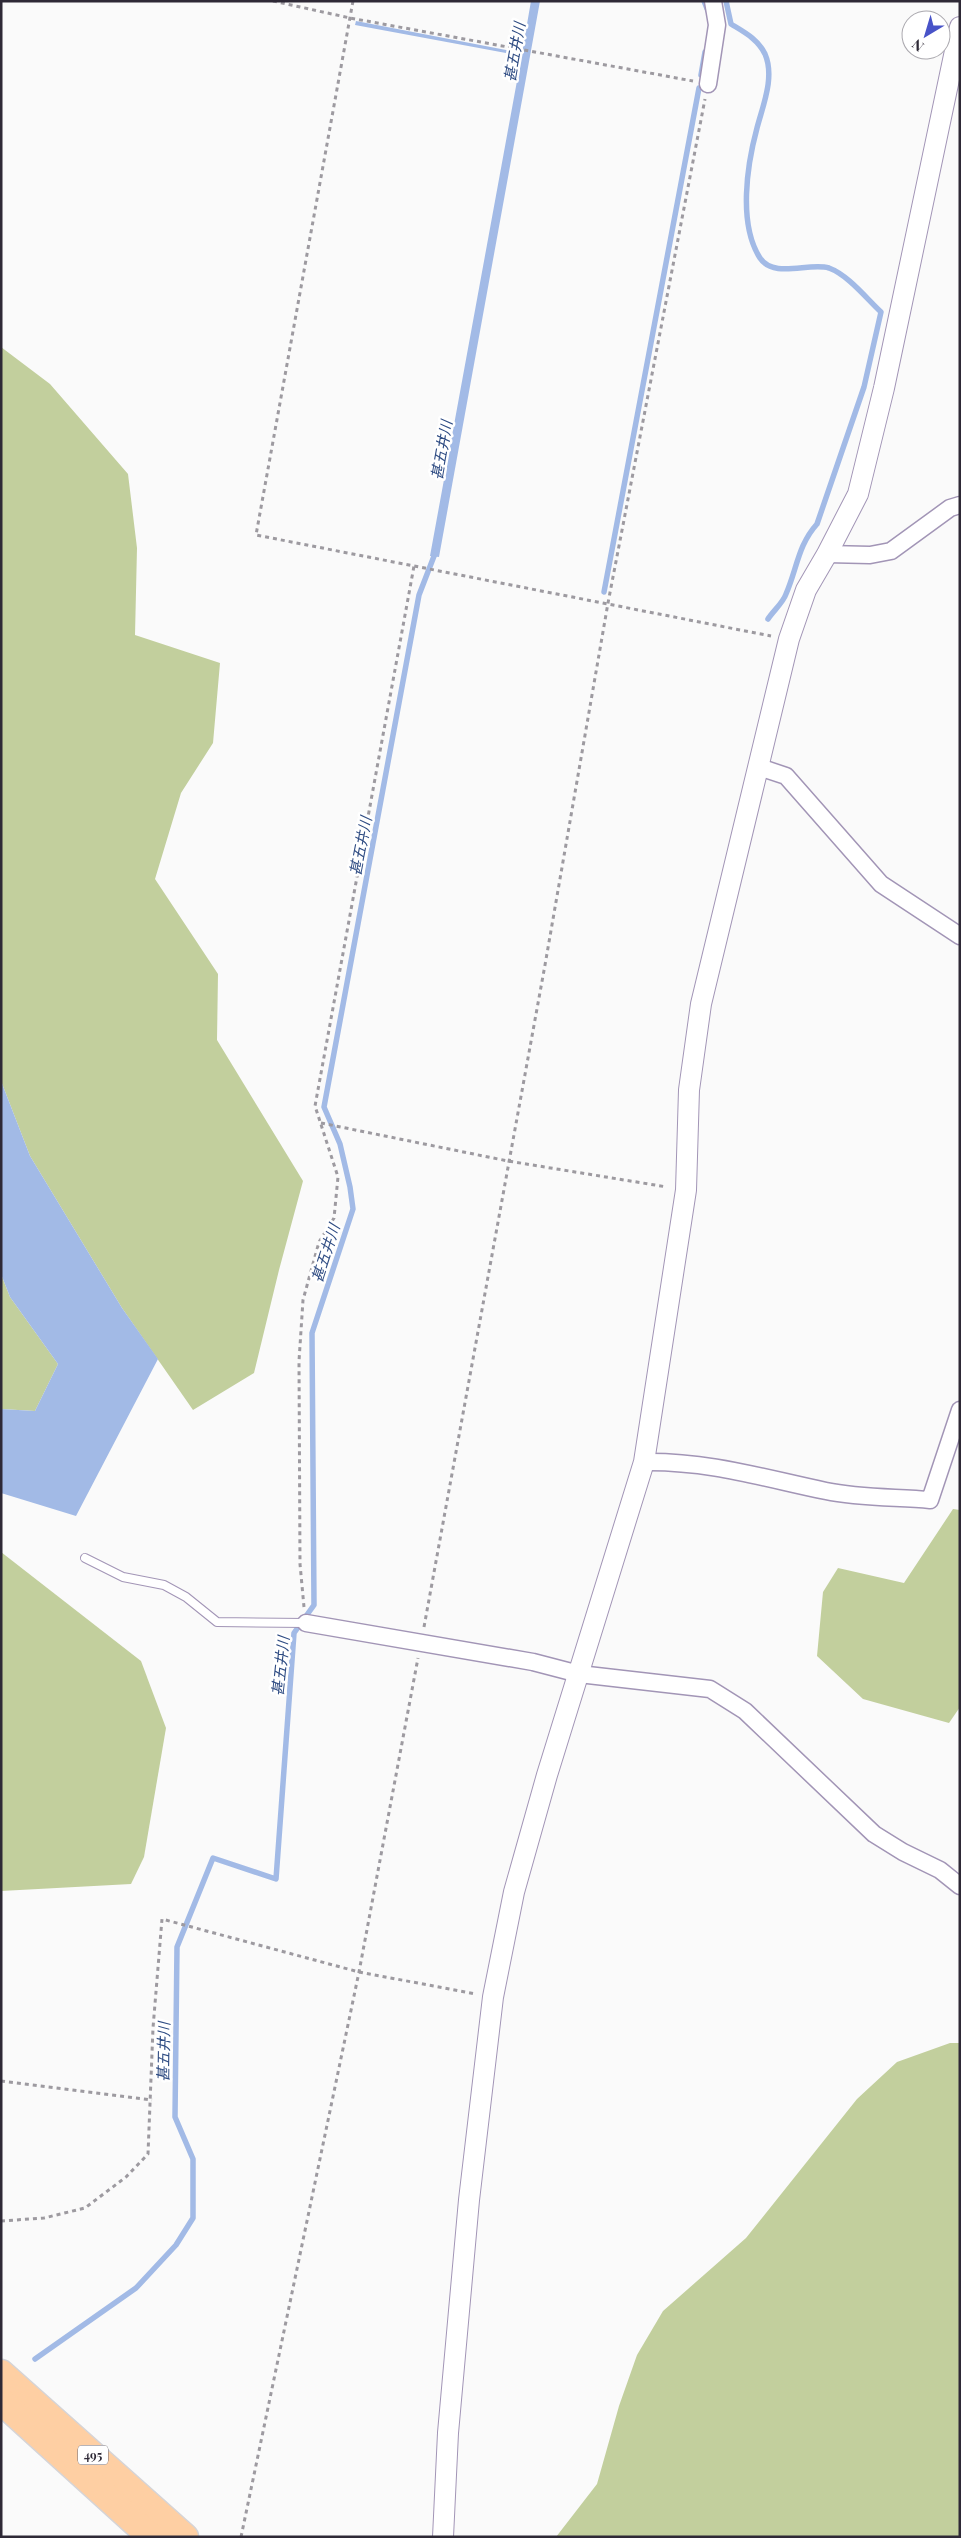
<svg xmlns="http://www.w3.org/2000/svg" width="961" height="2538" viewBox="0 0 961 2538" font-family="'Playfair Display','Noto Sans JP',serif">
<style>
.forest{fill:#c2cf9d}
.water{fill:#a2bae6}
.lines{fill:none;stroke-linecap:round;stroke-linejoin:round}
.stream{stroke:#a2bae6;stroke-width:5.5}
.service-casing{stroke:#a295b6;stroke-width:10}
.minor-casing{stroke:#a295b6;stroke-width:19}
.tertiary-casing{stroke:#a295b6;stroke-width:22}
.trunk-casing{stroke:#d5d4d7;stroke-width:29}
.path{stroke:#9d9aa0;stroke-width:3;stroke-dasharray:4 4;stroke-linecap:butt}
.service{stroke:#fff;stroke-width:8}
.minor{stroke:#fff;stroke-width:16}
.tertiary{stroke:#fff;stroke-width:20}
.trunk{stroke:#fecfa3;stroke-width:26}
.labels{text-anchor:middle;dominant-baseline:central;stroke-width:5;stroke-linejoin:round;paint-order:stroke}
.shield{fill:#fff;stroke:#6d6972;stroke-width:1}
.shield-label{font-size:12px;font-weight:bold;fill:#2e2936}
.water-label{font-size:15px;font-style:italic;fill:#2f4c83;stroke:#fff}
</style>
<rect width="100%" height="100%" fill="#fafafa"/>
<g class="forest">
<path d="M 1,347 L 50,384 L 128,474 L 137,548 L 135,635 L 220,663 L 213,743 L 181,793 L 155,879 L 218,974 L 217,1040 L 303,1181 L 279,1270 L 254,1373 L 193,1410 L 122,1308 L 30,1156 L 1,1081 Z"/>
<path d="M 1,1274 L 10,1297 L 58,1364 L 35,1411 L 1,1409 Z"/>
<path d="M 953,1509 L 960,1510 L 960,1707 L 949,1723 L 863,1699 L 817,1656 L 823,1592 L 838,1568 L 904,1583 Z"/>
<path d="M 1,1552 L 141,1661 L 166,1728 L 144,1857 L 131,1884 L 1,1891 Z"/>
<path d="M 950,2043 L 960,2043 L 960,2537 L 556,2537 L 597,2484 L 619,2406 L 637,2355 L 663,2311 L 746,2238 L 857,2099 L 897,2062 Z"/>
</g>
<g class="water">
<path d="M 531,1 L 540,1 L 439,557 L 430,556 L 521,59 L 518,59 L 517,55 L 355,25 L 356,21 L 522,53 Z"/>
<path d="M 1,1081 L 30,1156 L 122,1308 L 158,1359 L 76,1516 L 1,1493 L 1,1409 L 35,1411 L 58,1364 L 10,1297 L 1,1274 Z"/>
</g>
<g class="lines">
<g class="stream">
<path d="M 704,1 L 708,11"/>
<path d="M 726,1 L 731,24 C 744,32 758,39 765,54 C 775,77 763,105 757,128 C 747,165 738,224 760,258 C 774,279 809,262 829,268 C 848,275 866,298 881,312 L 864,387 L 817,524 C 798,545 797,569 786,594 C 783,603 773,611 768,619"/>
<path d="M 701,75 L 705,52"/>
<path d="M 604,592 L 699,88"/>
<path d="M 35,2359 L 136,2288 L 176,2245 L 193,2218 L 193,2159 L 175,2117 L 177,1947 L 213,1858 L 276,1879 L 294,1633 L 314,1605 L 312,1333 L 353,1209 L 350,1187 L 340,1144 L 324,1107 L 419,595 L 436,551"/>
</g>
<g class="service-casing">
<path id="service" d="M 85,1558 L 123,1577 L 164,1585 L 186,1597 L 217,1622 L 306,1623"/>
</g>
<g class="minor-casing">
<g id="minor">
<path d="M 708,84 L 717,25 L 713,1"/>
<path d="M 827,554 L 870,555 L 891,551 L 950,508 L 960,505"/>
<path d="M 759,767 L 786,776 L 881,884 L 960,936"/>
<path d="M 644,1462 C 710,1461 763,1478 826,1491 C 859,1498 896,1497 930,1500 L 960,1410"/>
<path d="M 306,1623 L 533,1662 L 579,1674 L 710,1689 L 745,1711 L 874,1834 L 903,1852 L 940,1870 L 960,1886"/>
</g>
</g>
<g class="tertiary-casing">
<path id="tertiary" d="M 443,2537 L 448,2433 L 469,2200 L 493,1997 L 514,1892 L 547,1775 L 644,1462 L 686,1190 L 689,1090 L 701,1004 L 789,639 L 806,590 L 827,554 L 858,494 L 884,388 L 960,27"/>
</g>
<g class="trunk-casing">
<g id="trunk">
<path d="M 1,2373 L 185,2537"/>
<path d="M 1,2401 L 151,2537"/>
</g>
</g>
<g class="path">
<path d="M 273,1 L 350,18 L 693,81"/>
<path d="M 353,1 L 256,535 L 771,636"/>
<path d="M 321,1123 L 508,1161 L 667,1187"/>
<path d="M 304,1607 L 300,1564 L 299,1361 L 303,1300 L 319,1242 L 334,1218 L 338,1177 L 315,1106 L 414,566"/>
<path d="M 424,1627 L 545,965 L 608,603 L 705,99"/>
<path d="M 1,2081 L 152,2100"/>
<path d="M 1,2221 L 44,2218 L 85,2208 L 126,2177 L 148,2154 L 153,2028 L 162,1919 L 359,1972 L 476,1994"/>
<path d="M 241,2537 L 359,1972 L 418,1658"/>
</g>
<use href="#service" class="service"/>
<use href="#minor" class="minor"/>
<use href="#tertiary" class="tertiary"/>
<use href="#trunk" class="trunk"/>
</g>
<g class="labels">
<rect class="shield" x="78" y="2445.5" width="30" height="19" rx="4"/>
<g class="shield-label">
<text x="93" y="2455">495</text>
</g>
<g class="water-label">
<text transform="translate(514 52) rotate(-80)">甚五井川</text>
<text transform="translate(441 450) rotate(-80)">甚五井川</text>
<text transform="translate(360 846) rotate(-79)">甚五井川</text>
<text transform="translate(325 1253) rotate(-72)">甚五井川</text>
<text transform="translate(280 1666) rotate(-84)">甚五井川</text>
<text transform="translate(163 2052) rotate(-89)">甚五井川</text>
</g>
</g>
<rect width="961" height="2538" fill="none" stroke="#2e2936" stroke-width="5"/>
<g transform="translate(926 35) rotate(218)"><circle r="24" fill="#ffffff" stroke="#aba9af"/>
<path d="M0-4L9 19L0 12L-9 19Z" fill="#4853c8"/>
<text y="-8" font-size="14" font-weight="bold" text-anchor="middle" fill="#2e2936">N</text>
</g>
</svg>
